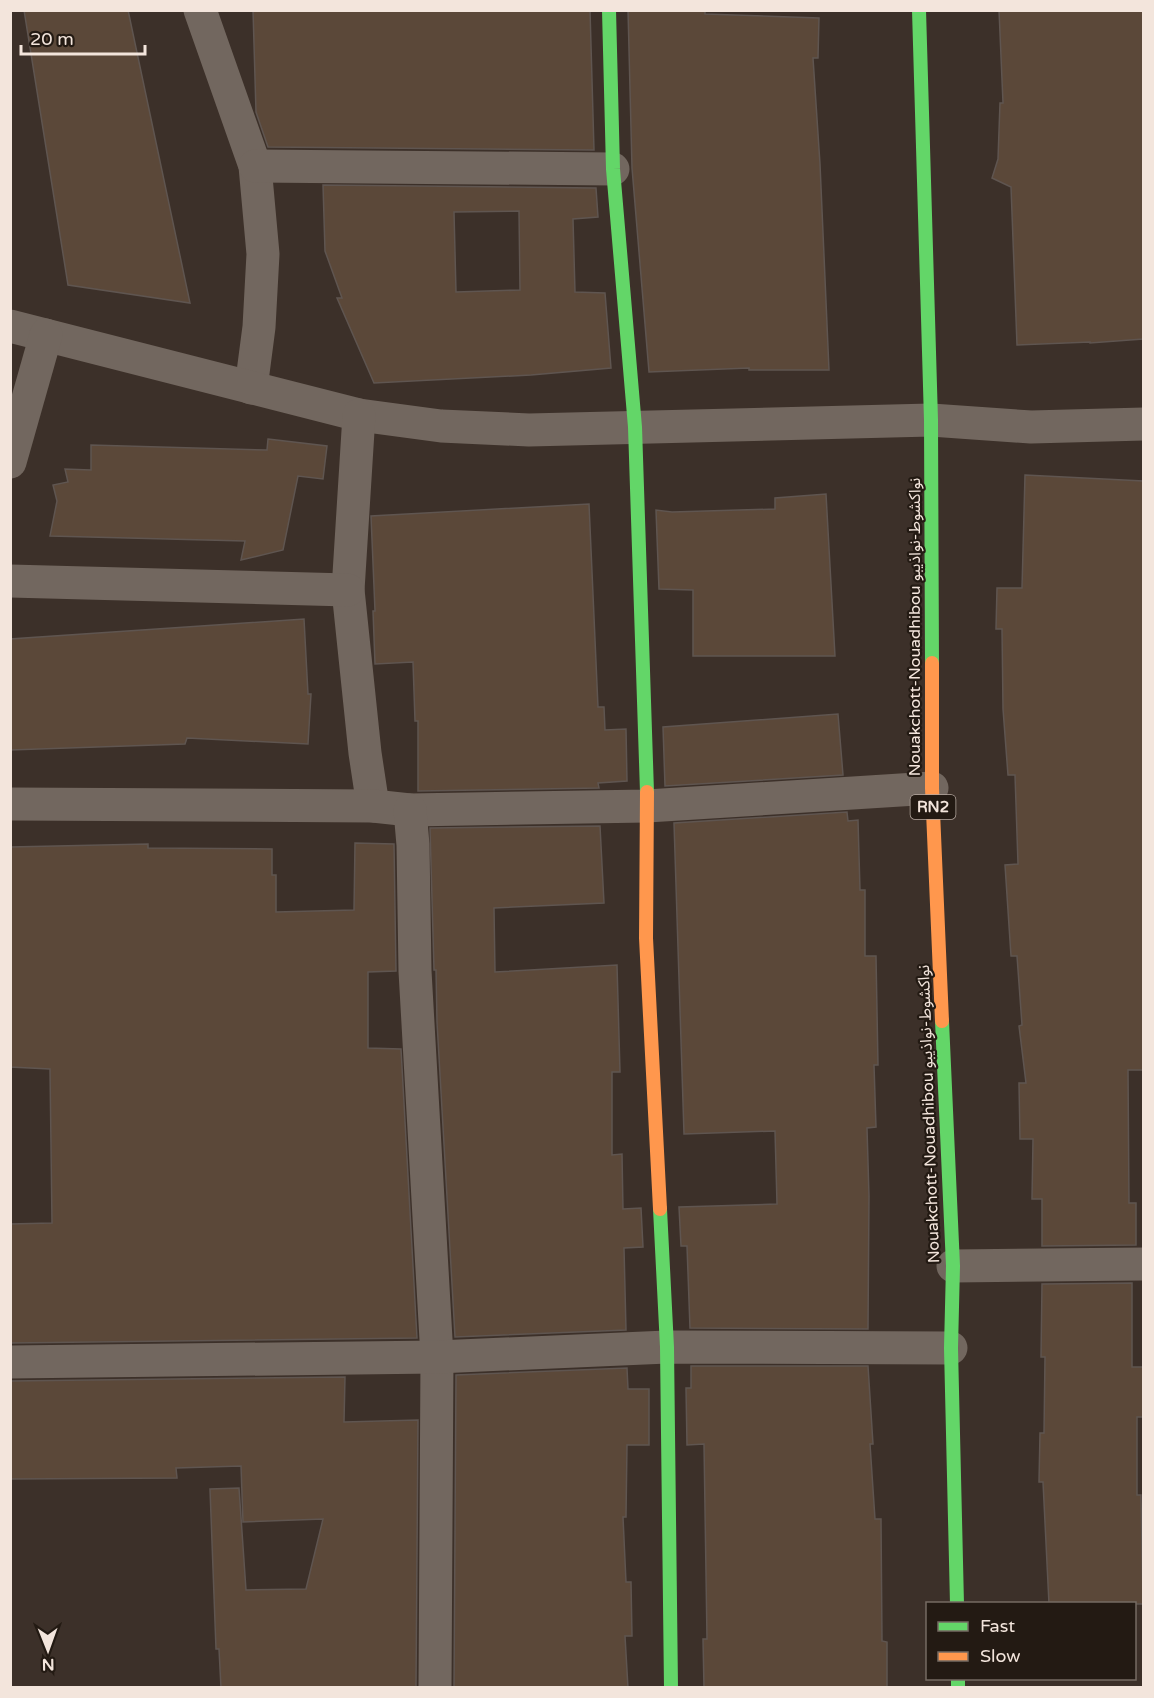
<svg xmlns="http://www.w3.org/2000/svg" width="1154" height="1698" viewBox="0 0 1154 1698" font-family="'Varela Round','Noto Sans Arabic',sans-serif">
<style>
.building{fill:#5b4839;stroke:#5f5550;stroke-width:1.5;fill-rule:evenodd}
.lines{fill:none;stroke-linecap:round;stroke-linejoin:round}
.street{stroke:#72675f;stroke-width:33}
.fast{stroke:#63d668;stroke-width:14}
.slow{stroke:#ff974d;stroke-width:14}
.labels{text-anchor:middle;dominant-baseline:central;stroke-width:4.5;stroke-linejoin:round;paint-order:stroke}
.shield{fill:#231a13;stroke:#b5a8a0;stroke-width:1.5}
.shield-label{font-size:15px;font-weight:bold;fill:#f3e5dc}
.street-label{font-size:16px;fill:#f3e5dc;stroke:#231a13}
</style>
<rect width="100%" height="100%" fill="#3c3029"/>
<g class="building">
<path d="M 24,10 L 128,10 L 190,303 L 68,285 Z"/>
<path d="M 253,10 L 590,10 L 594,150 L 268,147 L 256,112 Z"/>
<path d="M 628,10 L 705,10 L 705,14 L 819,18 L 818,58 L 813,58 L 820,164 L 829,370 L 749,370 L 749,368 L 649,372 L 632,168 Z"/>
<path d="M 999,10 L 1143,10 L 1143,339 L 1090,343 L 1090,342 L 1017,345 L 1011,187 L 992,178 L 998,159 L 1000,103 L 1003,103 Z"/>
<path d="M 323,185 L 596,188 L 598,217 L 573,219 L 575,292 L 605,293 L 611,368 L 531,375 L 374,383 L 337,298 L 342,298 L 325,251 ZM 519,211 L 520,290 L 456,292 L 454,212 Z"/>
<path d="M 268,439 L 327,446 L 323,479 L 298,476 L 283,550 L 241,560 L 245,541 L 50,536 L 57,501 L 53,485 L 68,482 L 65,469 L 91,470 L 91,445 L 267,450 Z"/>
<path d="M 1025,475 L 1143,481 L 1143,1070 L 1128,1070 L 1129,1203 L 1136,1203 L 1136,1245 L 1042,1246 L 1042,1199 L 1032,1199 L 1033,1139 L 1020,1139 L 1019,1083 L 1026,1083 L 1019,1026 L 1022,1025 L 1017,956 L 1011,956 L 1005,865 L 1018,864 L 1015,775 L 1008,775 L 1003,709 L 1002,629 L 996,629 L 997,588 L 1022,588 Z"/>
<path d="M 826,494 L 835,656 L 693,656 L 693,590 L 659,589 L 656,510 L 672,512 L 775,509 L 775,498 Z"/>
<path d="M 589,504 L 598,707 L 604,707 L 605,730 L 626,729 L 627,781 L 598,783 L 599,788 L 418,791 L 418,721 L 415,721 L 413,662 L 375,664 L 373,611 L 375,611 L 371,516 Z"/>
<path d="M 304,619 L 308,694 L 311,694 L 308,744 L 187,738 L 185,744 L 10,750 L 10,639 Z"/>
<path d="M 838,714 L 843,775 L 665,786 L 663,727 Z"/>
<path d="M 847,812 L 848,821 L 858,820 L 860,890 L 865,890 L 865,956 L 876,956 L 878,1065 L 874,1065 L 876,1127 L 867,1128 L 869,1196 L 868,1329 L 690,1328 L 687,1246 L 681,1246 L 679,1207 L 777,1204 L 775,1131 L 684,1134 L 674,823 Z"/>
<path d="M 600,826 L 604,903 L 494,908 L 495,972 L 617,965 L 620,1072 L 612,1072 L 612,1155 L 622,1154 L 623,1209 L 641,1208 L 643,1247 L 624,1248 L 626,1330 L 455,1337 L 437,1022 L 436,970 L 434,970 L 430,828 Z"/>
<path d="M 355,843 L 394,844 L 396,971 L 368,972 L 368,1048 L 401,1049 L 417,1338 L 10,1343 L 10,1224 L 52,1223 L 50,1069 L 10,1067 L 10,847 L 148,844 L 148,848 L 272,849 L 272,875 L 276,875 L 276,912 L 354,910 Z"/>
<path d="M 1132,1283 L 1132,1367 L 1143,1367 L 1143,1417 L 1137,1417 L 1137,1495 L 1141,1495 L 1143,1604 L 1049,1604 L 1043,1482 L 1039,1482 L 1040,1433 L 1044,1433 L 1045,1357 L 1041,1357 L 1042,1284 Z"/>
<path d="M 691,1366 L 868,1366 L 873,1444 L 870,1444 L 875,1519 L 881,1519 L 882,1641 L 887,1642 L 887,1687 L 704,1688 L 703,1639 L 707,1639 L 704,1444 L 687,1445 L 686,1388 L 691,1388 Z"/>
<path d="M 627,1368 L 628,1389 L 649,1389 L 649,1445 L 627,1445 L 626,1517 L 623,1517 L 626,1582 L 631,1582 L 632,1636 L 625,1636 L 628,1688 L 454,1688 L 456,1375 Z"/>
<path d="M 345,1377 L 344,1422 L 418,1420 L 416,1688 L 221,1688 L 219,1649 L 216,1649 L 210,1489 L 239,1488 L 246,1590 L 306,1589 L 323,1519 L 243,1522 L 241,1466 L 176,1468 L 177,1478 L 10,1479 L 10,1381 Z"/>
</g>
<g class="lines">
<g class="street">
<path d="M 200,10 L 255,166 L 263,254 L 259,327 L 251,388"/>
<path d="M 255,166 L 613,169"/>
<path d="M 10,326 L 359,415 L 441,426 L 529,430 L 931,420 L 1031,427 L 1144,424"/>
<path d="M 359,415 L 348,590 L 365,753 L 373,806"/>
<path d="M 10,462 L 46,335"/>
<path d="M 10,581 L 348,590"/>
<path d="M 10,804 L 373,806 L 410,810 L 647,806 L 932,788"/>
<path d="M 410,810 L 413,845 L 415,971 L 437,1357 L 435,1688"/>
<path d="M 953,1266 L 1144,1264"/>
<path d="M 10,1362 L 437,1357 L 667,1347 L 951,1348"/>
</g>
<g class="fast">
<path d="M 609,10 L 613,169 L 635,427 L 647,792"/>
<path d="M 919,10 L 931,420 L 932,663"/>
<path d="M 942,1021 L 953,1266 L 951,1348 L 957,1604"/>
<path d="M 660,1209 L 667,1347 L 671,1688"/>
<path d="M 958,1678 L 958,1688"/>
</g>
<g class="slow">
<path d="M 932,663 L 932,788 L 942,1021"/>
<path d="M 647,792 L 646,938 L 660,1209"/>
</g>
</g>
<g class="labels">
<rect class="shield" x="910.5" y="795" width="45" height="24" rx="4.5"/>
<g class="shield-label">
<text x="933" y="807">RN2</text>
</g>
<g class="street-label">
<text transform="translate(915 627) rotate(-90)">Nouakchott-Nouadhibou نواكشوط-نواذيبو</text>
<text transform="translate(929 1114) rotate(-92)">Nouakchott-Nouadhibou نواكشوط-نواذيبو</text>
</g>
</g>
<rect width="1154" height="1698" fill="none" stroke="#f3e5dc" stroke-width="24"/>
<rect x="926" y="1602" width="210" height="78" fill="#231a13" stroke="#766b63" stroke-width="1.5"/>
<rect x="938" y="1622" width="30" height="9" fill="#63d668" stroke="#766b63" stroke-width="1.5"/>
<text x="980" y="1632" font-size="18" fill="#f3e5dc">Fast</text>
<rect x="938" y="1652" width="30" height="9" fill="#ff974d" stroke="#766b63" stroke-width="1.5"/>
<text x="980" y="1662" font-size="18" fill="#f3e5dc">Slow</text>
<g transform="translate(48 1650) rotate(179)" stroke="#231a13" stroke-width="4.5" paint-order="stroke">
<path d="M0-4.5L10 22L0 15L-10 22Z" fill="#f3e5dc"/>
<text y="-9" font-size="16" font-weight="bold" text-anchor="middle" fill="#f3e5dc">N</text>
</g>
<path d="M21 45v9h124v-9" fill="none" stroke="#f3e5dc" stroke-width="3"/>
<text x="30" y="45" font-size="18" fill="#f3e5dc" stroke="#231a13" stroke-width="4.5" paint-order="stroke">20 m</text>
</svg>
